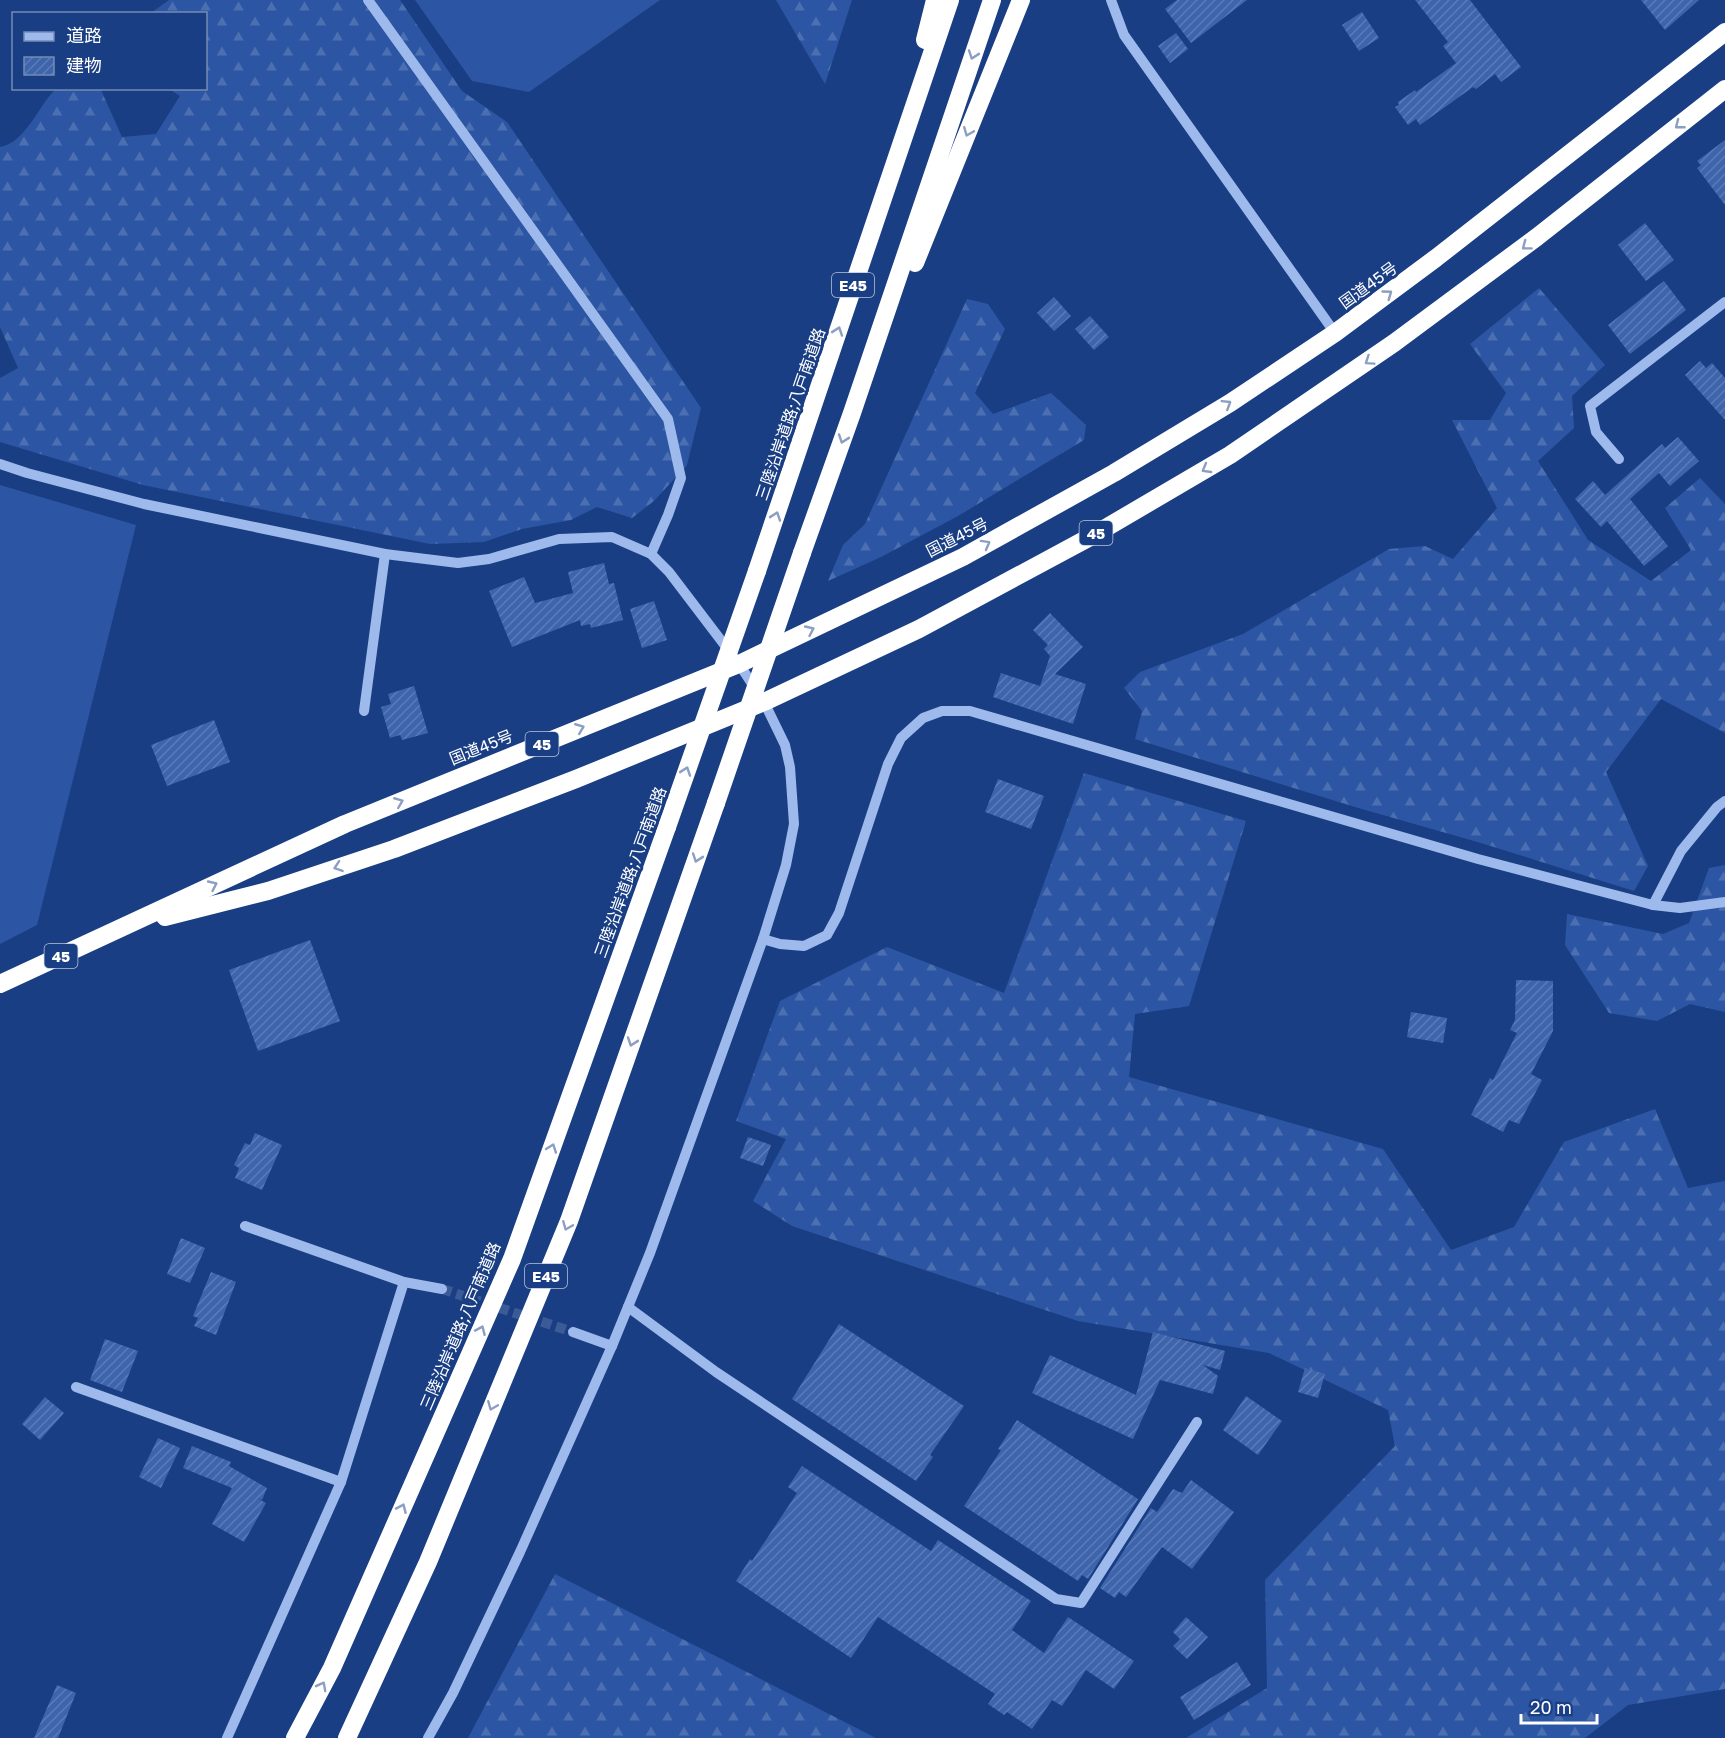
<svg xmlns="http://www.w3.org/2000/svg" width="1725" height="1738" viewBox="0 0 1725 1738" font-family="'Golos Text','Noto Sans JP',sans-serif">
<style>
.grass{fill:#2c56a3}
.forest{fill:url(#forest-firs)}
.building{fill:url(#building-hatch)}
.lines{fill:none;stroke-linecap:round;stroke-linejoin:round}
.minor-tunnel{stroke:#3c5b96;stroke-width:10;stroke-dasharray:10 5;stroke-linecap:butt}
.minor{stroke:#9ebaec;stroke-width:10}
.highway{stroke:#fff;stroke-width:18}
.highway-bridge{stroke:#fff;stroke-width:18}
.oneway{stroke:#8c9ec2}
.labels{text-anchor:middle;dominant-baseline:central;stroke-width:6;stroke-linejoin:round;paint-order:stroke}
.shield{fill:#193e84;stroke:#bac5da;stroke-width:1.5}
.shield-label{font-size:15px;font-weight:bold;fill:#fff}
.street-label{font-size:16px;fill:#fff;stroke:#193e84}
</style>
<defs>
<pattern id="forest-firs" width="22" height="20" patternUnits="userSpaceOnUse" patternTransform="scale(1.5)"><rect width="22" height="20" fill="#2c56a3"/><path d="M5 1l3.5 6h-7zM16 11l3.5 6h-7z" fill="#4c6fb1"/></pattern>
<pattern id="building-hatch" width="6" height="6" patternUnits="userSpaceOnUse" patternTransform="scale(1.5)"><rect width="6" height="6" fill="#3e64ab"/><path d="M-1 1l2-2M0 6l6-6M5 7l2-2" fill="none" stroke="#5b7bb8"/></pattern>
</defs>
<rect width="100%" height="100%" fill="#193e84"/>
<g class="grass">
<path d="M 415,0 L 660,0 L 529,92 L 472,81 Z"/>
<path d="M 0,485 L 136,525 L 37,925 L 0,944 Z"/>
</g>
<g class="forest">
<path d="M 169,0 L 400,0 L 462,91 L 507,122 L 701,408 L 687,465 L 654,501 L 632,518 L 597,507 L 571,520 L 522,529 L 484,542 L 430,544 L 143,485 L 0,442 L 0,378 L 18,368 L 0,327 L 0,147 C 26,143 39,104 56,89 L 96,88 L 101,90 L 122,137 L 156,134 L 180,96 L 169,89 L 206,88 L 206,14 L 151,13 Z"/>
<path d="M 776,0 L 852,0 L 825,84 Z"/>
<path d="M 1539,288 L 1605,365 L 1572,396 L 1574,428 L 1538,461 L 1588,540 L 1651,581 L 1691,550 L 1665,508 L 1700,478 L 1725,504 L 1725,733 L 1661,699 L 1606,772 L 1648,866 L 1634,891 L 1481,843 L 1355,807 L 1135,739 L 1142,711 L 1124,688 L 1140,672 L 1243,634 L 1389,549 L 1425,546 L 1453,559 L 1497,508 L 1452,420 L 1490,420 L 1506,393 L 1470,344 Z"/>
<path d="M 967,299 L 988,304 L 1005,329 L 975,393 L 993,414 L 1051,393 L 1086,425 L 1084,440 L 958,516 L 881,557 L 828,581 L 843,545 L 865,524 Z"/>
<path d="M 1084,773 L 1246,821 L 1189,1006 L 1135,1014 L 1129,1077 L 1383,1149 L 1451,1250 L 1514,1227 L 1564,1142 L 1655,1109 L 1688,1188 L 1725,1181 L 1725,1689 L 1628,1705 L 1585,1738 L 1186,1738 L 1267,1688 L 1265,1580 L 1395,1446 L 1388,1410 L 1269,1353 L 1078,1321 L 792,1226 L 753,1201 L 786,1139 L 736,1121 L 780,1001 L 887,947 L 1004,993 Z"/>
<path d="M 1725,865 L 1725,1012 L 1690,1004 L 1657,1021 L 1609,1013 L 1565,945 L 1567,914 L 1663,934 L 1689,923 L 1709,868 Z"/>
<path d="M 555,1574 L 876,1738 L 468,1738 Z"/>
</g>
<g class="building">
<path d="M 1177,0 L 1247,0 L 1191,43 L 1165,9 Z"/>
<path d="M 1415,0 L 1470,0 L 1521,67 L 1501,82 L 1495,74 L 1476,89 L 1473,87 L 1420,125 L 1416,119 L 1408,125 L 1395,107 L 1399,105 L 1398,102 L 1415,90 L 1416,92 L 1456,63 L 1443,46 L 1448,42 Z"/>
<path d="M 1641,0 L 1699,0 L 1665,30 Z"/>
<path d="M 1362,12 L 1379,38 L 1359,51 L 1342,25 Z"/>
<path d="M 1176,33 L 1188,49 L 1170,63 L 1158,46 Z"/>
<path d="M 1725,140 L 1725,205 L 1697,168 L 1701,165 L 1697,161 Z"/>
<path d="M 1645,223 L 1674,260 L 1646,281 L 1618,245 Z"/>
<path d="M 1664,281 L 1686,310 L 1630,354 L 1608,325 Z"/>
<path d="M 1054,297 L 1071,316 L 1054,331 L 1037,313 Z"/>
<path d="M 1090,316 L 1109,337 L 1094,350 L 1075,329 Z"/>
<path d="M 1700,361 L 1706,368 L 1712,363 L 1725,378 L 1725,420 L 1685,375 Z"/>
<path d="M 1678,437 L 1699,461 L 1670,486 L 1659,473 L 1630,499 L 1668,546 L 1644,566 L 1607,521 L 1601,527 L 1575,499 L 1593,481 L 1605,495 L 1662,444 L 1665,448 Z"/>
<path d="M 604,563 L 609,584 L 614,583 L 623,620 L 591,628 L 590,624 L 581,626 L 580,620 L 512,647 L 489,591 L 524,577 L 535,603 L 573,593 L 568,572 Z"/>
<path d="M 654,601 L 667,640 L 642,648 L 630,609 Z"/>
<path d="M 1050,613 L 1083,647 L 1055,674 L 1086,684 L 1073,724 L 993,697 L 1001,673 L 1040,686 L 1050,656 L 1044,649 L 1048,645 L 1033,630 Z"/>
<path d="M 414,686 L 428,733 L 402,740 L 400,735 L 390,738 L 381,707 L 391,704 L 388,694 Z"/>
<path d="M 214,720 L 230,762 L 167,786 L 151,745 Z"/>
<path d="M 998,779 L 1044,796 L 1031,829 L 985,812 Z"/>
<path d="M 310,940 L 340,1021 L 258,1051 L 229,970 Z"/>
<path d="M 1516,980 L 1553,981 L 1553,1031 L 1531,1074 L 1542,1080 L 1519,1124 L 1509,1120 L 1503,1132 L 1471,1115 L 1490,1078 L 1493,1080 L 1517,1033 L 1510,1030 L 1515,1020 Z"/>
<path d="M 1411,1012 L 1447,1018 L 1443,1043 L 1407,1037 Z"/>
<path d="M 255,1133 L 282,1145 L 262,1190 L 235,1178 L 239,1168 L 234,1165 L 245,1143 L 250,1145 Z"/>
<path d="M 748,1137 L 771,1145 L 763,1166 L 740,1158 Z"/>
<path d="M 181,1238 L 205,1248 L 190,1283 L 167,1274 Z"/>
<path d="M 211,1272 L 236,1282 L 216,1335 L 194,1326 L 198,1318 L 193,1316 Z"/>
<path d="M 839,1324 L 964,1406 L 930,1455 L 933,1457 L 916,1481 L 792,1399 Z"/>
<path d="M 1153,1332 L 1225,1351 L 1220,1370 L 1203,1365 L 1218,1376 L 1213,1394 L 1160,1380 L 1133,1439 L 1032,1393 L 1050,1355 L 1136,1395 Z"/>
<path d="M 105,1339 L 138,1351 L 122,1392 L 90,1380 Z"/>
<path d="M 1305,1368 L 1325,1374 L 1318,1398 L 1298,1392 Z"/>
<path d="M 1246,1396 L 1282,1421 L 1258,1455 L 1223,1430 Z"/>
<path d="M 45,1397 L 64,1413 L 40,1440 L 22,1424 Z"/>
<path d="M 1017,1420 L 1138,1499 L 1088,1579 L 1082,1575 L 1078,1581 L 964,1506 L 1001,1450 L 998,1449 Z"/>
<path d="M 158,1438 L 180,1448 L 161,1488 L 139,1477 Z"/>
<path d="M 192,1446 L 231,1462 L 229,1466 L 267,1488 L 262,1500 L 257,1498 L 266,1503 L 244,1542 L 212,1524 L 232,1488 L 183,1468 Z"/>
<path d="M 802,1466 L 931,1551 L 938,1540 L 1031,1601 L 1012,1630 L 1044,1653 L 1068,1617 L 1134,1661 L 1114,1689 L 1086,1670 L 1062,1706 L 1052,1700 L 1032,1729 L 1007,1712 L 1004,1715 L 988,1704 L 995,1694 L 878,1617 L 851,1658 L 736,1581 L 750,1559 L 752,1561 L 797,1493 L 788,1487 Z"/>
<path d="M 1191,1480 L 1234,1512 L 1192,1569 L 1162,1547 L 1126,1597 L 1119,1592 L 1115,1598 L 1100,1588 L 1151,1508 L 1157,1512 L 1173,1489 L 1182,1493 Z"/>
<path d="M 1186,1617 L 1208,1637 L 1187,1659 L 1173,1646 L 1180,1639 L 1173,1632 Z"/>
<path d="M 1237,1662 L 1251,1685 L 1194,1720 L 1180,1697 Z"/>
<path d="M 57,1685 L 76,1693 L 58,1738 L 34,1738 Z"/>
</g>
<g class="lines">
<path class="minor-tunnel" d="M 442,1289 L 573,1332"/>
<g class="minor">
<path d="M 368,0 L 668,419 L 681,478 L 668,515 L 651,554"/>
<path d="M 1111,0 L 1124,35 L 1335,333"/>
<path d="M 1619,459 L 1596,432 L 1590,406 L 1725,302"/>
<path d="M 0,464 L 27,473 L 144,504 L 385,554 L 458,563 L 489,559 L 559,539 L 612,537 L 651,554 L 669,572 L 739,664 L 764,702 L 785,745 L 790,767 L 794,824 L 786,865 L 763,939 L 650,1253 L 612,1346 L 520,1552 L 453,1693 L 428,1738"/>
<path d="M 364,711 L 385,554"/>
<path d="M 1653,905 L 1681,851 L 1717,807 L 1725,801"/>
<path d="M 763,939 L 780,944 L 804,946 L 827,935 L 839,913 L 888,764 L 901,738 L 923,718 L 942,711 L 970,711 L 1478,859 L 1653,905 L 1680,908 L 1725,902"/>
<path d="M 245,1226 L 404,1282 L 442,1289"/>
<path d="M 628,1307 L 716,1372 L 1056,1599 L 1081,1603 L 1197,1422"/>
<path d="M 573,1332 L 612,1346"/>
<path d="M 76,1387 L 341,1482"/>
<path d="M 227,1738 L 341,1482 L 404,1282"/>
</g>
<g class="highway">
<path d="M 925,40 L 935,0"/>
<path d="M 915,263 L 1021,0"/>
<path d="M 802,553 L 852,413 L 992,0"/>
<path d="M 757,571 L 950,0"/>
<path d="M 165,917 L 268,891 L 394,849 L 576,779 L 764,702 L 919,629 L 1092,536 L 1230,455 L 1394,343 L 1537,237 L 1725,89"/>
<path d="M 0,984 L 345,824 L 739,664 L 963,557 L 1114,473 L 1230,403 L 1335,333 L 1436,258 L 1725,32"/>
<path d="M 295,1738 L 332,1668 L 512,1259 L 667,827"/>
<path d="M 347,1738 L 428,1562 L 569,1221 L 716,803"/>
</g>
<g class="highway-bridge">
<path d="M 716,803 L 802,553"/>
<path d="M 667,827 L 757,571"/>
</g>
</g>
<defs><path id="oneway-chevron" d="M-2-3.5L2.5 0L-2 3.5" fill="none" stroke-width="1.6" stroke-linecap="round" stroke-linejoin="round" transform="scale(1.5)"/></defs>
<g class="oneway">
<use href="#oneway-chevron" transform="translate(973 55) rotate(109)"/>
<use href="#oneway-chevron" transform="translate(1679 125) rotate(142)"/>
<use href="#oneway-chevron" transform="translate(968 132) rotate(112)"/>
<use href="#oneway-chevron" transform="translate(1526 246) rotate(143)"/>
<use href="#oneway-chevron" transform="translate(1388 294) rotate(-36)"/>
<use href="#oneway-chevron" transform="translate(838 331) rotate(-71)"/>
<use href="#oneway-chevron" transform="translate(1369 361) rotate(146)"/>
<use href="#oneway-chevron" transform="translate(1227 404) rotate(-32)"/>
<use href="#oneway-chevron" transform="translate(843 439) rotate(109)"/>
<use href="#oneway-chevron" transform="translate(1206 469) rotate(150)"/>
<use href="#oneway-chevron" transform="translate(776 516) rotate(-71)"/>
<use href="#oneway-chevron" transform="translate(986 544) rotate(-29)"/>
<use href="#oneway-chevron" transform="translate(810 630) rotate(-25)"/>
<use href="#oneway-chevron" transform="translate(580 728) rotate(-22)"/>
<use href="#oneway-chevron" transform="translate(686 771) rotate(-71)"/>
<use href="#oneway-chevron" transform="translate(399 802) rotate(-22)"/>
<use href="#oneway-chevron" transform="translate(697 858) rotate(109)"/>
<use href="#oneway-chevron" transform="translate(338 867) rotate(161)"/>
<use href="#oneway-chevron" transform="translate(213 885) rotate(-25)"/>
<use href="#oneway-chevron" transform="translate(632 1042) rotate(109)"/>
<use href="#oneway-chevron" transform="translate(552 1148) rotate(-70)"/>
<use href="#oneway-chevron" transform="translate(567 1226) rotate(112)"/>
<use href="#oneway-chevron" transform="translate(481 1330) rotate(-66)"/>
<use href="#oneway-chevron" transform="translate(492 1406) rotate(112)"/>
<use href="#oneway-chevron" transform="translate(402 1508) rotate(-66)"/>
<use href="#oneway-chevron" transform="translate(322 1686) rotate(-62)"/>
</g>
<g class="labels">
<g class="shield">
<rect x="832" y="273" width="42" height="24" rx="4.5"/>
<rect x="1079.5" y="521" width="33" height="24" rx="4.5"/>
<rect x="525.5" y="732" width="33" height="24" rx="4.5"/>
<rect x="44.5" y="944" width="33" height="24" rx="4.5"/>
<rect x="525" y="1264" width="42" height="24" rx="4.5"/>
</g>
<g class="shield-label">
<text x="853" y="285">E45</text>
<text x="1096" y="533">45</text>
<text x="542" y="744">45</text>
<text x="61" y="956">45</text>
<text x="546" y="1276">E45</text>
</g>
<g class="street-label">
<text transform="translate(1368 285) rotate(-36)">国道45号</text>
<text transform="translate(790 414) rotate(-71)">三陸沿岸道路;八戸南道路</text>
<text transform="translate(957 537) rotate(-27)">国道45号</text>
<text transform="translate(481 747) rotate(-22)">国道45号</text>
<text transform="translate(630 872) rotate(-70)">三陸沿岸道路;八戸南道路</text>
<text transform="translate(460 1326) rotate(-67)">三陸沿岸道路;八戸南道路</text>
</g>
</g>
<rect x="12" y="12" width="195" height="78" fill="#193e84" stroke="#758bb5" stroke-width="1.5"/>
<rect x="24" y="32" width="30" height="9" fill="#9ebaec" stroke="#758bb5" stroke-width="1.5"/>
<text x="66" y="42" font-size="18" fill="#ffffff">道路</text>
<rect x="24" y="57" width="30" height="18" fill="url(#building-hatch)" stroke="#758bb5" stroke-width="1.5"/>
<text x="66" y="72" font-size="18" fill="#ffffff">建物</text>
<path d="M1521 1714v9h76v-9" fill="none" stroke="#ffffff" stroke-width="3"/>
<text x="1530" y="1714" font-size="18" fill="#ffffff" stroke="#193e84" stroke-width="4.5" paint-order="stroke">20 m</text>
</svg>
